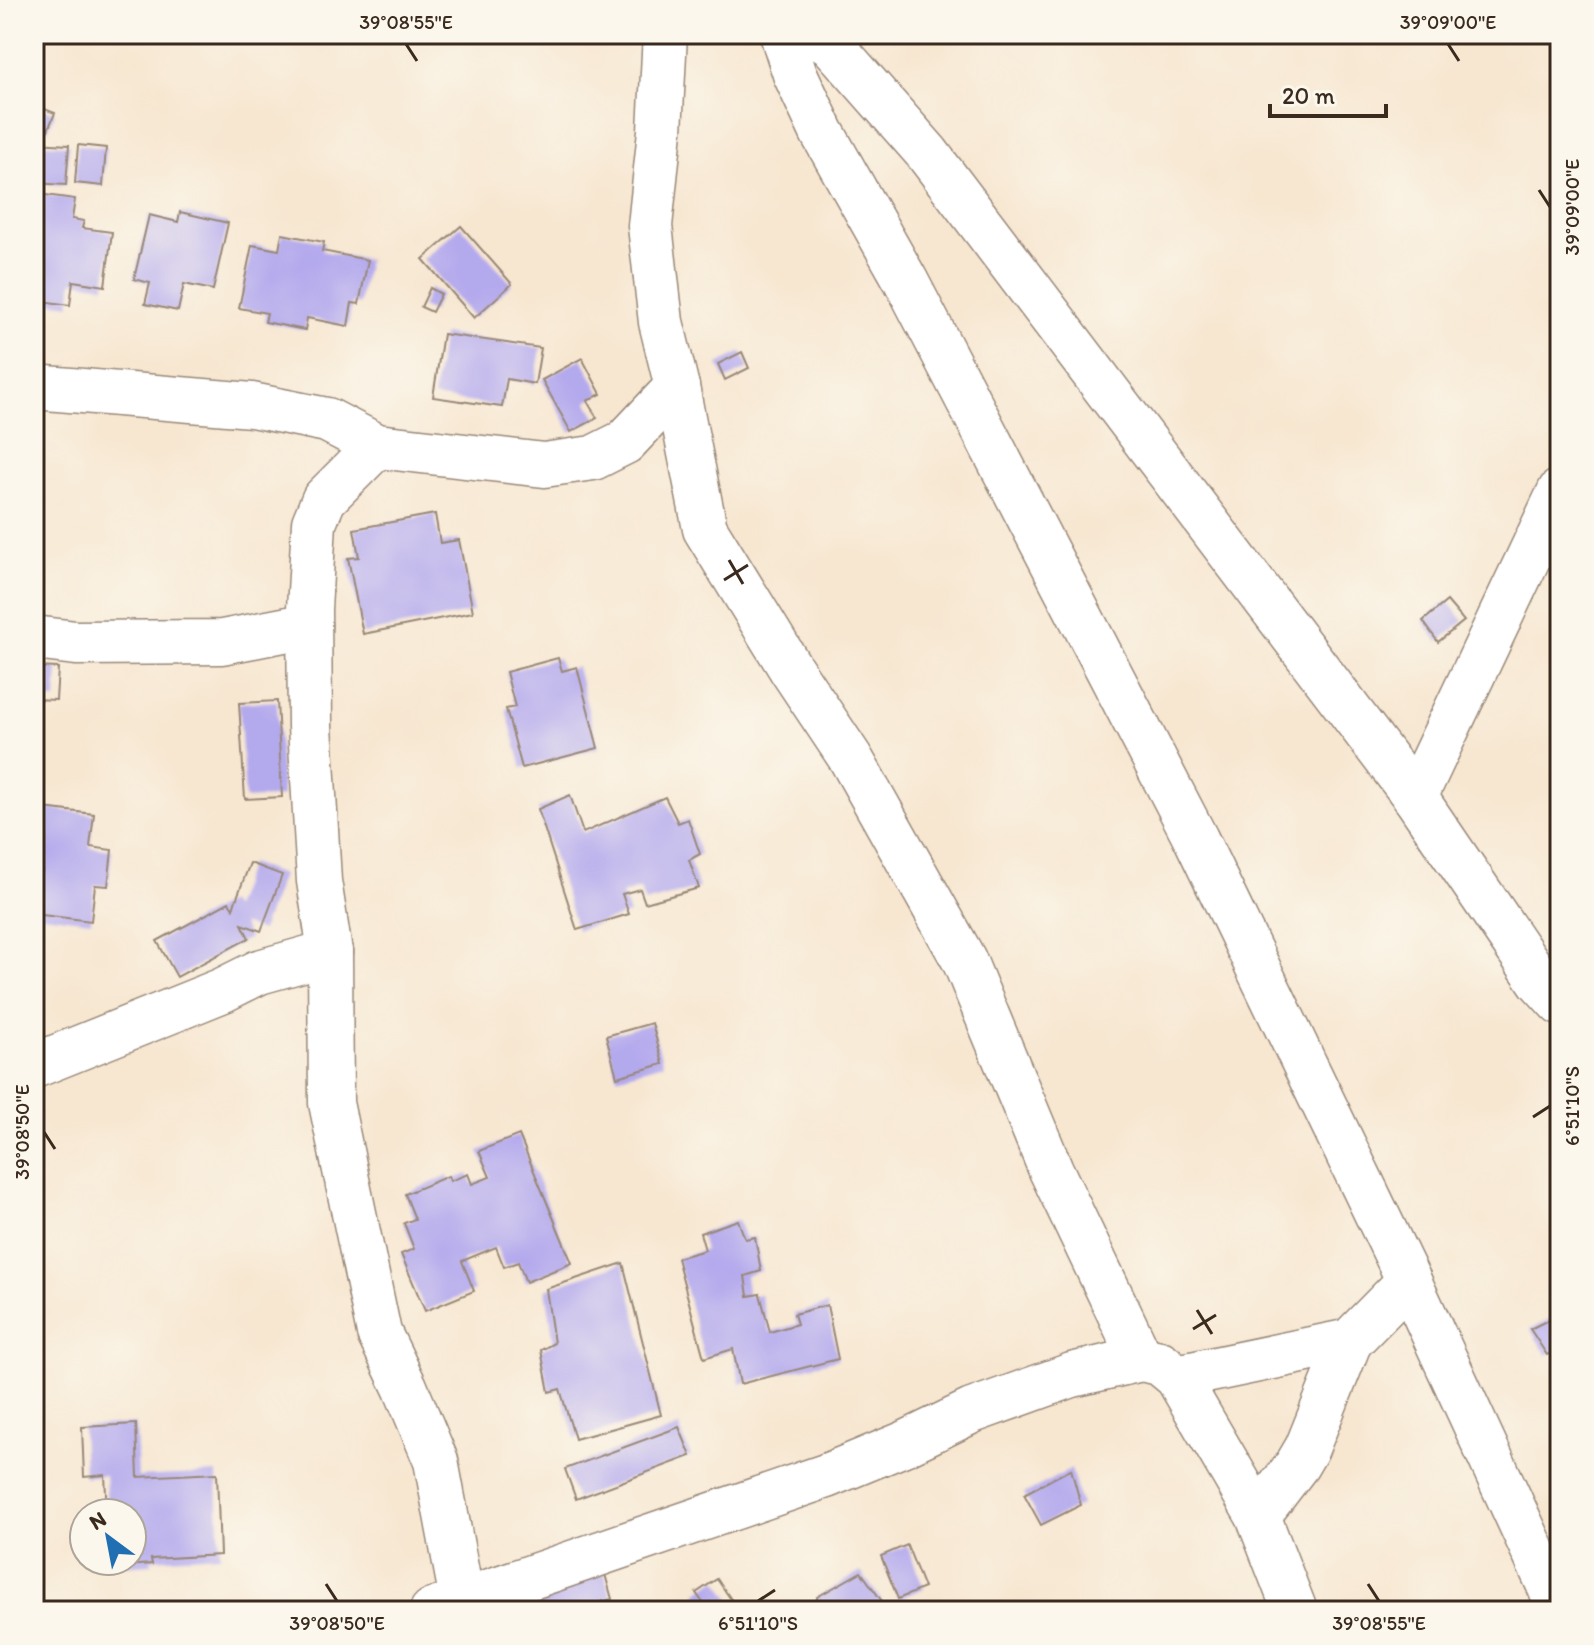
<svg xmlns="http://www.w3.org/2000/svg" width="1594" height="1645" viewBox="0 0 1594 1645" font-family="Itim,sans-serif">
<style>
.building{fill:#b3a9ed}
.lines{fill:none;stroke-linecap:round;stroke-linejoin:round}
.minor-casing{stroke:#998878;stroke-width:47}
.minor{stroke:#fff;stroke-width:44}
.ticks{fill:none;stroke:#3b2a1e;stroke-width:3}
.neatline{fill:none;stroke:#3b2a1e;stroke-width:3}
.ticks-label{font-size:20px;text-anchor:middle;fill:#3b2a1e}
</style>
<rect width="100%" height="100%" fill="#fbf7ec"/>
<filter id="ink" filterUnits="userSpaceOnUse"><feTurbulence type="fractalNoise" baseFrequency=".0125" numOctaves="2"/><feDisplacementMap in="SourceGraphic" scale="16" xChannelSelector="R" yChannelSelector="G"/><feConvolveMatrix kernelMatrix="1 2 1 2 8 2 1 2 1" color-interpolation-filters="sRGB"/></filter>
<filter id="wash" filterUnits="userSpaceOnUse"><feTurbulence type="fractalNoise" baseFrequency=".006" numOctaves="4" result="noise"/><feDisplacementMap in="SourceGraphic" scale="32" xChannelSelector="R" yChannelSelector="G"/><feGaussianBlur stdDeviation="1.8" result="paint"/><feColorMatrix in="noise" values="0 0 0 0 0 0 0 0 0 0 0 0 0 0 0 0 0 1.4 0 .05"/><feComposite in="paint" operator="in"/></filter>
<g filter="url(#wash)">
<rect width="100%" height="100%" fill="#f7e7d1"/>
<g id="blocks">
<g class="building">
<path d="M 34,105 L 55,113 L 48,130 L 34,125 Z"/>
<path d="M 34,143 L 69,145 L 66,185 L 34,183 Z"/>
<path d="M 78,145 L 106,148 L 103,186 L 75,183 Z"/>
<path d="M 38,194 L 75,199 L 72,219 L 84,221 L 82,228 L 112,232 L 105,286 L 73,281 L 70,305 L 34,300 L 34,216 Z"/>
<path d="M 180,212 L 228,223 L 213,290 L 184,284 L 178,311 L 145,304 L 150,283 L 134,279 L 149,215 L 178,222 Z"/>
<path d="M 461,226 L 512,284 L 474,318 L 423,259 Z"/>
<path d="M 282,234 L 324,242 L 322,251 L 368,260 L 359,304 L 352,303 L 348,326 L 307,318 L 305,330 L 265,322 L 267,313 L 239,308 L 252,245 L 279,250 Z"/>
<path d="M 430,288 L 441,294 L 432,312 L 421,307 Z"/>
<path d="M 443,334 L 541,348 L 535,384 L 507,379 L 502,407 L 433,397 Z"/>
<path d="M 742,352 L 749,368 L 725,380 L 718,364 Z"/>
<path d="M 582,358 L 601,394 L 587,401 L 597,418 L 571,432 L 542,380 Z"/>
<path d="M 435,514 L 440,543 L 459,540 L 473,612 L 363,634 L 348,558 L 359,557 L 354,529 Z"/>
<path d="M 1447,601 L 1464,621 L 1438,642 L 1423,621 Z"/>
<path d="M 558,658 L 562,671 L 577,667 L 598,748 L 522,768 L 506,709 L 515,707 L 506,672 Z"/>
<path d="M 34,667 L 58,668 L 56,700 L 34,699 Z"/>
<path d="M 277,701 L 282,797 L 245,799 L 239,703 Z"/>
<path d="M 570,795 L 583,833 L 665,797 L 678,823 L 688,819 L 700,854 L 689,860 L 699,888 L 645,903 L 640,889 L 622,894 L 629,914 L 577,930 L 538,809 Z"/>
<path d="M 34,807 L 94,814 L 90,847 L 112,850 L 108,886 L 95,885 L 91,921 L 34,914 L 34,871 L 42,872 L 46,839 L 34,838 Z"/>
<path d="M 250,863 L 282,875 L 261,931 L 242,924 L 249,938 L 177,977 L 157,941 L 229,902 L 233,908 Z"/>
<path d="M 652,1023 L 663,1064 L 617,1077 L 606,1036 Z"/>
<path d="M 519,1135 L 572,1263 L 526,1282 L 518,1262 L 504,1267 L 496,1247 L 462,1261 L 474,1291 L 425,1311 L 401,1254 L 414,1249 L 404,1223 L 415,1219 L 405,1194 L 448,1176 L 450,1181 L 468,1174 L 472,1184 L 490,1177 L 479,1151 Z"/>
<path d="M 738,1220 L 745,1239 L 755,1237 L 761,1271 L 745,1276 L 748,1296 L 760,1294 L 770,1332 L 797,1324 L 794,1314 L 827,1305 L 838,1359 L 740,1384 L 733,1349 L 704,1358 L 677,1258 L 705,1250 L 700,1233 Z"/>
<path d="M 623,1263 L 661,1415 L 575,1439 L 560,1389 L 549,1392 L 541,1350 L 554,1343 L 546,1289 Z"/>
<path d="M 1560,1314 L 1560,1348 L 1547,1355 L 1530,1329 Z"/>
<path d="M 136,1424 L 138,1477 L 217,1473 L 220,1555 L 151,1559 L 152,1564 L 109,1567 L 109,1561 L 132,1561 L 132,1513 L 107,1513 L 105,1475 L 84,1477 L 82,1427 Z"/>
<path d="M 679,1427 L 691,1456 L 576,1499 L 565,1469 Z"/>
<path d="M 1071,1469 L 1081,1505 L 1041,1525 L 1024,1494 Z"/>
<path d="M 907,1545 L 924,1588 L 898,1599 L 881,1556 Z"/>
<path d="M 601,1560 L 612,1599 L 569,1611 L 521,1611 L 513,1584 Z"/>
<path d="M 861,1572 L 889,1611 L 816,1611 L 817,1597 Z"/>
<path d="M 717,1579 L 739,1611 L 709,1611 L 696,1593 Z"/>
</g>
</g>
</g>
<g filter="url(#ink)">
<use href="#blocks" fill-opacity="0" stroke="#998878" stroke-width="2"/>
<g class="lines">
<g class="minor-casing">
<g id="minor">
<path d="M 665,34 L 660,131 L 650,226 L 661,322 L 677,387 L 705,529 L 791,669 L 851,759 L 964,960 L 1051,1170 L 1141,1359"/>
<path d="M 782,34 L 795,74 L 822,132 L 906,281 L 1196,839 L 1409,1281 L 1560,1609"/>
<path d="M 816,34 L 831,44 L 927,153 L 1415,797 L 1540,981 L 1560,1003"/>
<path d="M 34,387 L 252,405 L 327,420 L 377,446 L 544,465 L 593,458 L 625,442 L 677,387"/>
<path d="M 377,446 L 324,499 L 314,523 L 309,609 L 310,726 L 319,881 L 330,952 L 331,1103 L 379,1333 L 405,1387 L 436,1461 L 462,1600"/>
<path d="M 34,638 L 76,643 L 222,642 L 309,625"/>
<path d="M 1415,797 L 1560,491"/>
<path d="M 34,1066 L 223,990 L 259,972 L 330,952"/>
<path d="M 1177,1377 L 1350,1341 L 1409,1281"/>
<path d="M 1258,1516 L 1297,1465 L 1307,1448 L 1350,1341"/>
<path d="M 432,1611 L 826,1476 L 906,1443 L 972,1411 L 1072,1375 L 1141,1359 L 1160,1363 L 1177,1377 L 1258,1516 L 1295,1611"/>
</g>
</g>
<use href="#minor" class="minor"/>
</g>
</g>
<path class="ticks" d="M 406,44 L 417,61M 1448,44 L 1459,61M 1539,190 L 1550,207M 729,560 L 743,584M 724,580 L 748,565M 1533,1117 L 1550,1106M 44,1132 L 55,1149M 1197,1310 L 1212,1334M 1193,1329 L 1216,1315M 326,1584 L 337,1601M 1368,1584 L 1379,1601M 758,1601 L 775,1590"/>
<rect width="1594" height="1645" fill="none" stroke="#fbf7ec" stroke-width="88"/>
<g transform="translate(108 1537) rotate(328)"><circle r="38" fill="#fbf7ec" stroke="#aea59a" stroke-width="2"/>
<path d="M0-6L14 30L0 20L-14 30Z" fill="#1f6fb2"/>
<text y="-12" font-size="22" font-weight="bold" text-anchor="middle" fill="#3b2a1e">N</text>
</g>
<path d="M1270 104v12h116v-12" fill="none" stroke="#3b2a1e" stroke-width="4"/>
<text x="1282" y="104" font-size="24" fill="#3b2a1e" stroke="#fbf7ec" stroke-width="6" paint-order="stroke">20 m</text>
<rect x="44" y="44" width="1506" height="1557" class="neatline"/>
<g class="ticks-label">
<text x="406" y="29">39°08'55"E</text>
<text x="1448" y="29">39°09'00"E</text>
<text transform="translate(1572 207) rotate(-90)" y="7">39°09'00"E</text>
<text transform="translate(1572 1106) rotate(-90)" y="7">6°51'10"S</text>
<text transform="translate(22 1132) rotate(-90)" y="7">39°08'50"E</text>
<text x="337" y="1630">39°08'50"E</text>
<text x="758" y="1630">6°51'10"S</text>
<text x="1379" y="1630">39°08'55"E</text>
</g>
</svg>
